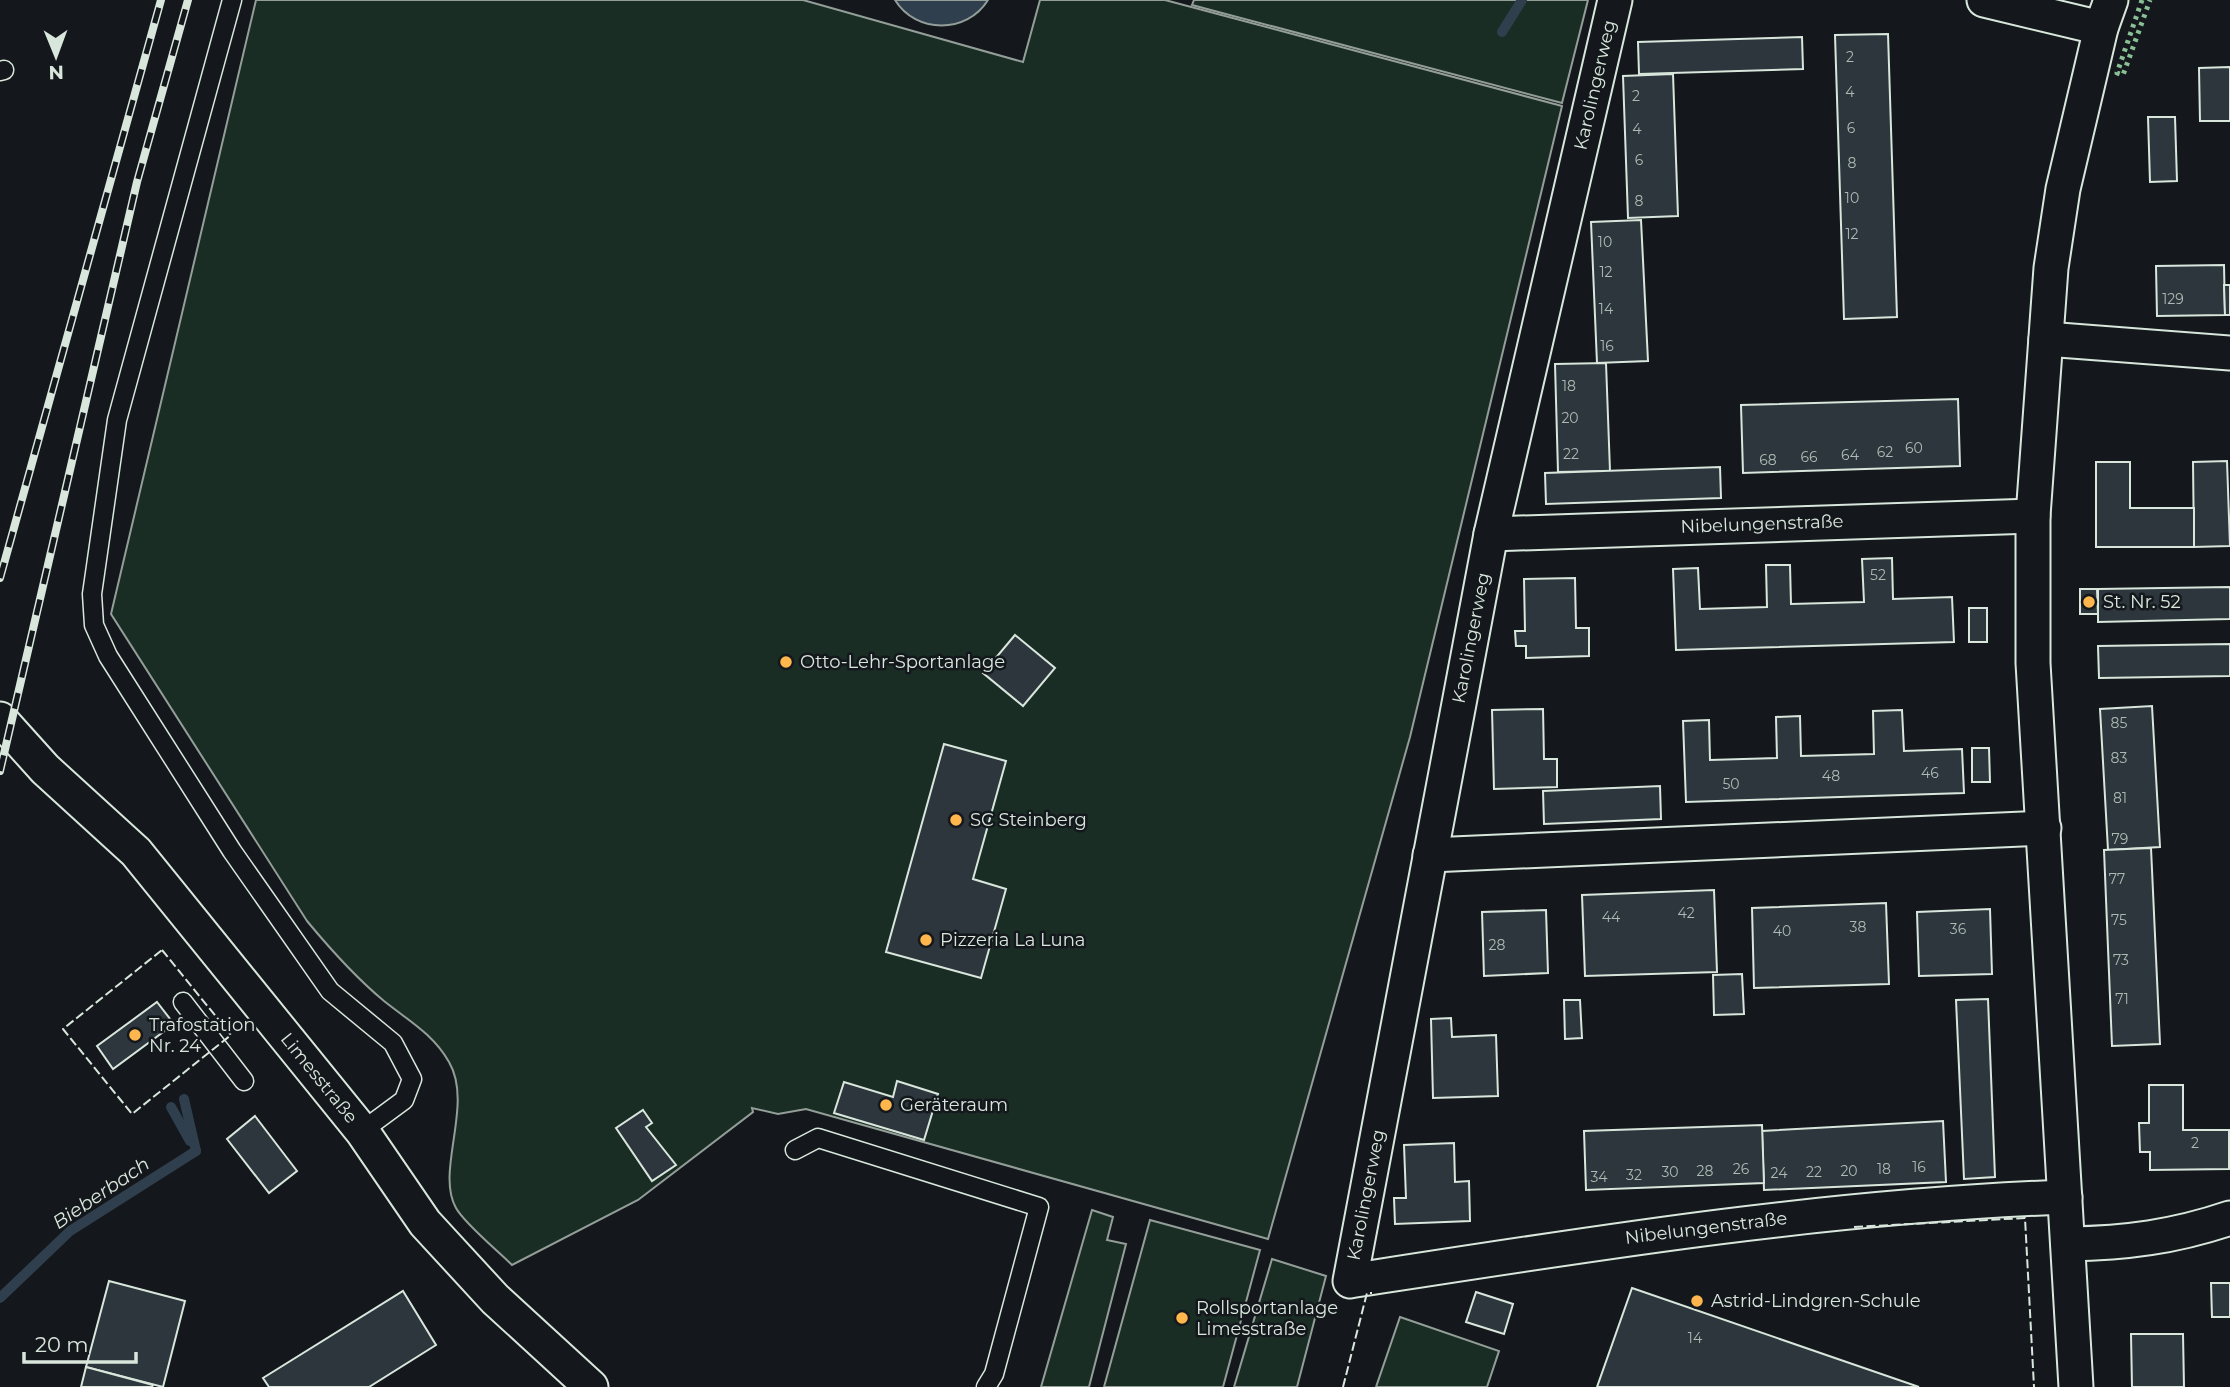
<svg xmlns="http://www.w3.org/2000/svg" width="2230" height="1387" viewBox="0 0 2230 1387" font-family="Montserrat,sans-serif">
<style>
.green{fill:#1a2d24;stroke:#939e99;stroke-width:2}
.water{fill:#2f3f4d;stroke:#939e99;stroke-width:2}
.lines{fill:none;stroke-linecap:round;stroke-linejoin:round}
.stream{stroke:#2f3f4d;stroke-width:10}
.building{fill:#2c363c;stroke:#d8e6dc;stroke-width:2}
.lane-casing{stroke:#d8e6dc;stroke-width:21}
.street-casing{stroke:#d8e6dc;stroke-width:37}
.lane{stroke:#14181c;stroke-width:18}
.street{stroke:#14181c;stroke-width:33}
.rail-casing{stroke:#d8e6dc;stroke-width:8}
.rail{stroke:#14181c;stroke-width:5;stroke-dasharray:16;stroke-linecap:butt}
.hedge{stroke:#8ac095;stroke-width:5;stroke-dasharray:3.5 5;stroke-linecap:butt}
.fence{stroke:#d8e6dc;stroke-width:2;stroke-dasharray:9 3.5;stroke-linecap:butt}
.poi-dot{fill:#ffb74d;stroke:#14181c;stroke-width:2.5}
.labels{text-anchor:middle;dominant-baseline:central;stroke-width:5;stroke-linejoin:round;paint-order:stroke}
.number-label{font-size:14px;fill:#adbab4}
.street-label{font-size:18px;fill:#d8e6dc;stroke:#14181c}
.poi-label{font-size:18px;fill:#d8e6dc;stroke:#14181c;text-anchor:start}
.water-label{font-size:19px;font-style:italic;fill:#d8e6dc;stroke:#14181c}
</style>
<rect width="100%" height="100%" fill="#14181c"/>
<g class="green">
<path d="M 256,0 L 803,0 L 1023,62 L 1040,0 L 1165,0 L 1562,106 L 1410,737 L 1268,1239 L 806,1109 L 778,1114 L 752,1108 L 753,1112 L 638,1200 L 512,1265 C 498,1251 464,1223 456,1208 C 435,1171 474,1105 449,1062 C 433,1034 409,1021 384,1001 C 355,977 331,950 307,921 L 111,614 Z"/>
<path d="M 1194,0 L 1588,0 L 1562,103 L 1192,5 Z"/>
<path d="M 1092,1210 L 1113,1217 L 1107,1240 L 1126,1244 L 1089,1387 L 1041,1387 Z"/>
<path d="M 1150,1220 L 1260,1250 L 1223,1387 L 1104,1387 Z"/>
<path d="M 1272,1259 L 1326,1276 L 1297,1387 L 1234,1387 Z"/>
<path d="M 1400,1317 L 1499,1351 L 1487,1387 L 1376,1387 Z"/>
</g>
<path class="water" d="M 895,0 L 988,0 C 967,34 916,34 895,0 Z"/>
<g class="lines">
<g class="stream">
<path d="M 1502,32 L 1522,0"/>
<path d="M 184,1099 L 196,1151"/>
<path d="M 171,1107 L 190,1141"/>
<path d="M 0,1298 L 70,1231 L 196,1151"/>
</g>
</g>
<g class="building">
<path d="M 1888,34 L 1897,317 L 1844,319 L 1835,35 Z"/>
<path d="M 1802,37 L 1803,69 L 1639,74 L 1638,42 Z"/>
<path d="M 2230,67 L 2230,121 L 2200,121 L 2199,68 Z"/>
<path d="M 1673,74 L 1678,216 L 1628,218 L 1623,76 Z"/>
<path d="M 2148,117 L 2175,117 L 2177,181 L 2150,182 Z"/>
<path d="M 1641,220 L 1648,361 L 1597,363 L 1591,222 Z"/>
<path d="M 2224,265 L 2225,315 L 2157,316 L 2156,266 Z"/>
<path d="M 2224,285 L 2230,285 L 2230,315 L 2225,315 Z"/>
<path d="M 1606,363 L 1610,471 L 1558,472 L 1555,364 Z"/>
<path d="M 1958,399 L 1960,466 L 1743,473 L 1741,405 Z"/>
<path d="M 2227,461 L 2230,546 L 2194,547 L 2193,462 Z"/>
<path d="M 2096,462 L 2130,462 L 2130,508 L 2194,508 L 2194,547 L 2096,547 Z"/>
<path d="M 1720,467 L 1721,498 L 1546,504 L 1545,473 Z"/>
<path d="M 1892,558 L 1893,599 L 1952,597 L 1954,642 L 1676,650 L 1673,569 L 1698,568 L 1700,609 L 1767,607 L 1766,565 L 1790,565 L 1791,604 L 1864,602 L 1862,559 Z"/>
<path d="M 1575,578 L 1576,628 L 1589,628 L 1589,656 L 1526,658 L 1526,646 L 1516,646 L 1515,631 L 1525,631 L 1524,579 Z"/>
<path d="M 2230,587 L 2230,619 L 2098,622 L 2098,589 Z"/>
<path d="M 2080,589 L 2097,589 L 2098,614 L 2080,614 Z"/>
<rect x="1969" y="608" width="18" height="34"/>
<path d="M 1015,635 L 1055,668 L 1023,706 L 983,673 Z"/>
<path d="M 2230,644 L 2230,676 L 2099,678 L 2098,646 Z"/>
<path d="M 2152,706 L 2160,847 L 2108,850 L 2100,709 Z"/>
<path d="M 1543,709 L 1544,759 L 1557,759 L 1557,787 L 1494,789 L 1492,710 Z"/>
<path d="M 1902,710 L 1904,751 L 1962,749 L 1964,793 L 1686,802 L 1683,721 L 1709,720 L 1710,760 L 1777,758 L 1776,717 L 1800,716 L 1801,756 L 1874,754 L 1873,711 Z"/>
<path d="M 944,744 L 1006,761 L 973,879 L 1006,889 L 981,978 L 886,952 Z"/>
<path d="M 1972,748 L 1989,748 L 1990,782 L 1972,782 Z"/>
<path d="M 1660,786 L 1661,819 L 1544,824 L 1543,791 Z"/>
<path d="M 2151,848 L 2160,1044 L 2112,1046 L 2104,850 Z"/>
<path d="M 1714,890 L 1717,972 L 1585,976 L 1582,895 Z"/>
<path d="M 1886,903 L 1889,984 L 1754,988 L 1752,908 Z"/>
<path d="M 1990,909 L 1992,974 L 1919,976 L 1917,912 Z"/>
<path d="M 1546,910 L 1548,973 L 1484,976 L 1482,912 Z"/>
<path d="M 1742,974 L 1744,1014 L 1714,1015 L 1713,975 Z"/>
<path d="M 1988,999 L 1995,1177 L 1964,1179 L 1956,1000 Z"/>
<path d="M 1564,1000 L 1580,1000 L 1582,1038 L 1565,1039 Z"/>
<path d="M 157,1002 L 174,1024 L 113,1069 L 97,1046 Z"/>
<path d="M 1451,1018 L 1452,1037 L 1496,1035 L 1498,1096 L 1433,1098 L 1431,1019 Z"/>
<path d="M 897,1081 L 938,1094 L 924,1140 L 834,1113 L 844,1082 L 893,1097 Z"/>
<path d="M 2149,1085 L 2183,1085 L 2183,1130 L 2229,1130 L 2229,1169 L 2150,1170 L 2150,1152 L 2140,1152 L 2139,1123 L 2149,1123 Z"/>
<path d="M 643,1110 L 652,1123 L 646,1127 L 676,1165 L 652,1181 L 616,1128 Z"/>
<path d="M 255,1116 L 297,1171 L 269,1193 L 227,1139 Z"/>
<path d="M 1943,1121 L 1946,1182 L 1764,1190 L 1762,1131 Z"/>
<path d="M 1762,1125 L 1764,1183 L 1586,1190 L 1584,1131 Z"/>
<path d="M 1454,1143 L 1455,1182 L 1469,1181 L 1470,1221 L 1395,1224 L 1394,1198 L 1406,1198 L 1404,1145 Z"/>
<path d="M 109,1281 L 185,1301 L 163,1387 L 86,1367 Z"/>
<path d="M 2211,1283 L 2230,1283 L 2230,1317 L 2212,1317 Z"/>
<path d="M 1632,1288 L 1919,1387 L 1597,1387 Z"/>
<path d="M 403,1291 L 436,1345 L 369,1387 L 269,1387 L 263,1378 Z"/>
<path d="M 1476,1292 L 1513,1304 L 1504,1334 L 1466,1322 Z"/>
<path d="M 2131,1334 L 2183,1334 L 2184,1387 L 2132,1387 Z"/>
<path d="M 86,1367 L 153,1385 L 152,1387 L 81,1387 Z"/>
</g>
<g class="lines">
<g class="lane-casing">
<g id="lane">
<path d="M 232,0 L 117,420 L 92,594 L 94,625 L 108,656 L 232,851 L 330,991 L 393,1043 L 412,1079 L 404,1100 L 362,1131"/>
<path d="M 0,71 L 4,70"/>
<path d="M 183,1002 L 244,1081"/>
<path d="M 795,1150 L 818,1138 L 1039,1207 L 994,1374 L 986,1387"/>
</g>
</g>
<g class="street-casing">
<g id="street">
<path d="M 1615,0 L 1491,534 L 1350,1281 C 1588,1244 1824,1206 2065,1197"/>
<path d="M 1984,0 L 2101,28"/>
<path d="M 2046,339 L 2230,353"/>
<path d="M 1491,534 L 2033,516"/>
<path d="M 0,719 L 45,769 L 136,852 L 362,1131 L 425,1223 L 495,1299 L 591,1387"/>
<path d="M 1430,855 L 2044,828"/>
<path d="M 2068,1244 C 2126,1243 2174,1237 2230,1218"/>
<path d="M 2076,1387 L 2033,663 L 2033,516 L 2051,268 L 2063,189 L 2101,28 L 2111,0"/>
</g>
</g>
<use href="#lane" class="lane"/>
<use href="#street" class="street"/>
<g class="rail-casing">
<g id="rail">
<path d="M 0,578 L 161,0"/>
<path d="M 0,771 L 137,182 L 188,0"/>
</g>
</g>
<use href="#rail" class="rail"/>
<path class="hedge" d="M 2142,0 L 2117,73 L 2123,75 L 2150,0"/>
<g class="fence">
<path d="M 162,950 L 231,1035 L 132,1114 L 63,1029 Z"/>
<path d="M 1854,1227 L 2025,1218 L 2034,1387"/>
<path d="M 1343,1387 L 1367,1293 L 1372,1293"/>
</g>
</g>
<g class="poi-dot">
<circle cx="2089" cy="602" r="7"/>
<circle cx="786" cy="662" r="7"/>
<circle cx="956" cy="820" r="7"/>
<circle cx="926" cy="940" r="7"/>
<circle cx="135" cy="1035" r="7"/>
<circle cx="886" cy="1105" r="7"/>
<circle cx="1697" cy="1301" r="7"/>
<circle cx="1182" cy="1318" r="7"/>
</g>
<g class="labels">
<g class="number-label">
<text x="1850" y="57">2</text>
<text x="1850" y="92">4</text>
<text x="1636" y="96">2</text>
<text x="1851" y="128">6</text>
<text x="1637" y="129">4</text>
<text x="1639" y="160">6</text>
<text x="1852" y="163">8</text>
<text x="1852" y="198">10</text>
<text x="1639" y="201">8</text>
<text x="1852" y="234">12</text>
<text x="1605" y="242">10</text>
<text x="1606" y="272">12</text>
<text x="2173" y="299">129</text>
<text x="1606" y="309">14</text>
<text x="1607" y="346">16</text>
<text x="1569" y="386">18</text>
<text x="1570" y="418">20</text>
<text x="1914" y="448">60</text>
<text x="1885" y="452">62</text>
<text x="1571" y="454">22</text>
<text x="1850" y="455">64</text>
<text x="1809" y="457">66</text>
<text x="1768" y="460">68</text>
<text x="1878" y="575">52</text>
<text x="2119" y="723">85</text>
<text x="2119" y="758">83</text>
<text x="1930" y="773">46</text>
<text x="1831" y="776">48</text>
<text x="1731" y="784">50</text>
<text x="2120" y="798">81</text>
<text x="2120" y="839">79</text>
<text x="2117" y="879">77</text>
<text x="1686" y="913">42</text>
<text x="1611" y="917">44</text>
<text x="2119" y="920">75</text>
<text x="1858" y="927">38</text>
<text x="1958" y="929">36</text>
<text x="1782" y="931">40</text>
<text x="1497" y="945">28</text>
<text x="2121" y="960">73</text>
<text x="2122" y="999">71</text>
<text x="2195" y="1143">2</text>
<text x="1919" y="1167">16</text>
<text x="1741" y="1169">26</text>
<text x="1884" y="1169">18</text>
<text x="1705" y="1171">28</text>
<text x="1849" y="1171">20</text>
<text x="1670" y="1172">30</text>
<text x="1814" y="1172">22</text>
<text x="1779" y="1173">24</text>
<text x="1634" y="1175">32</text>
<text x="1599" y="1177">34</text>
<text x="1695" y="1338">14</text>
</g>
<g class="street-label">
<text transform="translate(1595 85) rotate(-77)">Karolingerweg</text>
<text transform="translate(1762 524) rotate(-2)">Nibelungenstraße</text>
<text transform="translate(1471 638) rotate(-79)">Karolingerweg</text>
<text transform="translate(319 1078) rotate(51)">Limesstraße</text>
<text transform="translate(1366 1195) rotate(-79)">Karolingerweg</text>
<text transform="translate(1706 1228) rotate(-7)">Nibelungenstraße</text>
</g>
<g class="poi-label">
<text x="2103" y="602">St. Nr. 52</text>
<text x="800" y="662">Otto-Lehr-Sportanlage</text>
<text x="970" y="820">SC Steinberg</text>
<text x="940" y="940">Pizzeria La Luna</text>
<text x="149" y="1025">Trafostation<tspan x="149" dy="21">Nr. 24</tspan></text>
<text x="900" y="1105">Geräteraum</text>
<text x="1711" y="1301">Astrid-Lindgren-Schule</text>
<text x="1196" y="1308">Rollsportanlage<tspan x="1196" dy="21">Limesstraße</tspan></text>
</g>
<g class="water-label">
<text transform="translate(101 1193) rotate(-34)">Bieberbach</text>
</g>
</g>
<g transform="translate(56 56) rotate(179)" stroke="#14181c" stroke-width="5" paint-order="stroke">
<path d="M0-5L12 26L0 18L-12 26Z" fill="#d8e6dc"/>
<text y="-10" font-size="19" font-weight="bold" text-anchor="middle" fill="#d8e6dc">N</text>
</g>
<path d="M24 1352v10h112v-10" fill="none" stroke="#d8e6dc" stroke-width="3.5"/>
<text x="35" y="1352" font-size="21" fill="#d8e6dc" stroke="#14181c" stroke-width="5" paint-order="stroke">20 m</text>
</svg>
